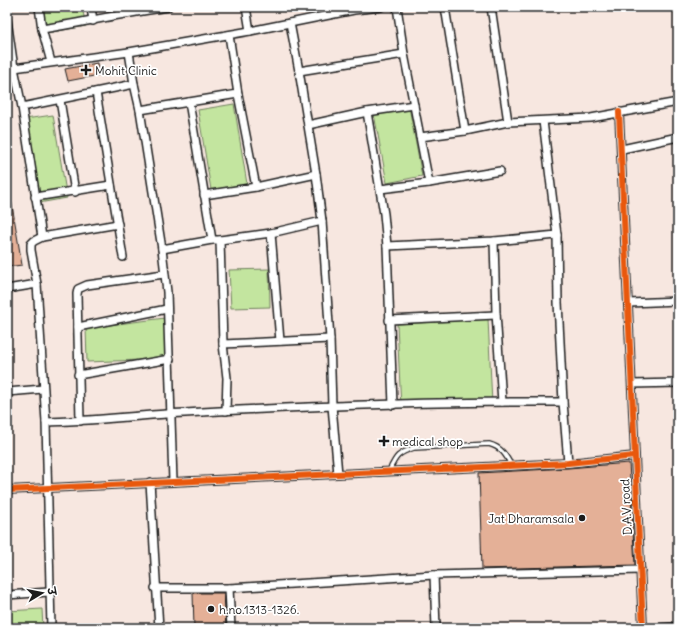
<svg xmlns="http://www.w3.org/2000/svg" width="685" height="635" viewBox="0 0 685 635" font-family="Delius,'Playpen Sans Deva',sans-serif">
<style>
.green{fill:#c3e59f;stroke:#70805e}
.building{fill:#e4b097;stroke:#1c1c1c}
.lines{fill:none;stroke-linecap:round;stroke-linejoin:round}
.service-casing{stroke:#1c1c1c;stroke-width:6}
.minor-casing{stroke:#1c1c1c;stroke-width:10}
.service{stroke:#fff;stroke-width:3.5}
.minor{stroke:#fff;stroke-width:7}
.cycleway-casing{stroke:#fff;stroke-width:8}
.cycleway{stroke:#e8590c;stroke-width:6}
.poi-dot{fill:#1c1c1c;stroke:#fff;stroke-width:1.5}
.labels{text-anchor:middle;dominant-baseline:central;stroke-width:3.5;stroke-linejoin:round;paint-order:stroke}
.poi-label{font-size:12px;fill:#1c1c1c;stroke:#fff;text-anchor:start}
.street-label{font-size:12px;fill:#1c1c1c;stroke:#fff}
</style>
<rect width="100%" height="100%" fill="#f7e7e0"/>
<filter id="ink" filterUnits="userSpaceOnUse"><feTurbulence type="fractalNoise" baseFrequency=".025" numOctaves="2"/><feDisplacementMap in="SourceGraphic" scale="8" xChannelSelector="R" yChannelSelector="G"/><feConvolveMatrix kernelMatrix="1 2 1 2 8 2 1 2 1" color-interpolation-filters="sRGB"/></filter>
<g filter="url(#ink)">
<g class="green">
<path d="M 41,7 L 82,7 L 86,26 L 46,33 Z"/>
<path d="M 234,104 L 247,184 L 211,190 L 198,110 Z"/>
<path d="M 409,107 L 422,176 L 387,183 L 374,114 Z"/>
<path d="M 53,115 L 67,198 L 39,203 L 25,119 Z"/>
<path d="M 269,269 L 270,307 L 231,308 L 229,270 Z"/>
<path d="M 165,318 L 166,359 L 87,362 L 86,328 Z"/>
<path d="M 488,319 L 492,404 L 401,408 L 397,324 Z"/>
<path d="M 42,609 L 43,628 L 7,628 L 7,611 Z"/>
</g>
<g class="building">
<path d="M 97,63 L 99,75 L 68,81 L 65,69 Z"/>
<path d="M 7,199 L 11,199 L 22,265 L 7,267 Z"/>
<path d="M 629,463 L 635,565 L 482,569 L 479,473 L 568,468 Z"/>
<path d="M 193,593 L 224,593 L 226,628 L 194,628 Z"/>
</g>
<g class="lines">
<g class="service-casing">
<path id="service" d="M 389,471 C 396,456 398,453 414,448 L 489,444 C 501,447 506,455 511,465"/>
</g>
<g class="minor-casing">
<g id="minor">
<path d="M 39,7 L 42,29 L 51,62"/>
<path d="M 91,7 L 93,21"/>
<path d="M 246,7 L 250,31"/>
<path d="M 397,7 L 404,54 L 429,183"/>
<path d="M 445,7 L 465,131"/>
<path d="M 491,7 L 508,122"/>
<path d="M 7,20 L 14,68 L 22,107 L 42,237"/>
<path d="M 290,23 L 299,71 L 316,174 L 322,221 L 330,339 L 332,406 L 338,474"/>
<path d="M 42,29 C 84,22 126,13 168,7"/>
<path d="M 229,35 L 238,94 L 256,187"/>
<path d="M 129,52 L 134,84 L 140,110 L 162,249 L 167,292 L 173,482"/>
<path d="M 14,68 L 129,52 L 250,31 L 354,10 L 381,7"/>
<path d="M 299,71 L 404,54"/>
<path d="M 96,92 L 123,257"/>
<path d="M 60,100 L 75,192"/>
<path d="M 189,102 L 212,240"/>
<path d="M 22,107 L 134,84"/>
<path d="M 140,110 L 238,94"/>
<path d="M 367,112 L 384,214 L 387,246 L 393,405"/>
<path d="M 619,112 L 643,628"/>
<path d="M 543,121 L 557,235 L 558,302 L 563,402 L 568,463"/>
<path d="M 308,125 L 367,112 L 414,105"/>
<path d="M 420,137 L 465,131 L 508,122 L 591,118 L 678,102"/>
<path d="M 622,149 L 678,137"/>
<path d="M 380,189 L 429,183 L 500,171"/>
<path d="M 204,195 L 256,187 L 316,174"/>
<path d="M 35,197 L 111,185"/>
<path d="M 271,233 L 280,341"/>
<path d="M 220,240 L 223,344 L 227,378 L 226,411"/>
<path d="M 494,241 L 496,313 L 502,402"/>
<path d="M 387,246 L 494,241 L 557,235"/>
<path d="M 162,249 L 212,240 L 220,240 L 271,233 L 322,221"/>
<path d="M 7,289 L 37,284"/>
<path d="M 629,303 L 678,301"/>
<path d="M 389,320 L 496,315"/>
<path d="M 78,327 L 167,309"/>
<path d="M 223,344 L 330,339"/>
<path d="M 78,375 L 170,359"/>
<path d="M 632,384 L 678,383"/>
<path d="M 7,392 L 43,389"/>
<path d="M 80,421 L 77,294 L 78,289 L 87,285 L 164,274"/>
<path d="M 46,422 C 93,421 139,415 185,413 C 311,406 437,401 563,402"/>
<path d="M 150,482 L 159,628"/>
<path d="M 7,490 L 568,463 L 635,456"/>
<path d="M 434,575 L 436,628"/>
<path d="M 155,588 L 229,588 L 434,575 L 641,570"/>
<path d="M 229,588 L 231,628"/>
<path d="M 7,595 L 49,592"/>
<path d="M 51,628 L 46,422 L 37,284 L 31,250 L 31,244 L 34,241 L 42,237 L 118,224"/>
<path d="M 661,628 L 678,627"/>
</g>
</g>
<use href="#service" class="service"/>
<use href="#minor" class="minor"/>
<g class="cycleway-casing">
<g id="cycleway">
<path d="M 619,112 L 643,628"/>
<path d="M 7,490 L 568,463 L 635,456"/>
</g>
</g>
<use href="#cycleway" class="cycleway"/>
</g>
</g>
<g class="poi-dot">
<path d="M84 64h4v4h4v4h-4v4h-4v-4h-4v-4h4z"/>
<path d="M382 435h4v4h4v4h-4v4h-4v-4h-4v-4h4z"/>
<circle cx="582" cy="518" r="4"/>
<circle cx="211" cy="609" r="4"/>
</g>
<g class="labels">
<g class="poi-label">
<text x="95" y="70">Mohit Clinic</text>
<text x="392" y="441">medical shop</text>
<text x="574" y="518" text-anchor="end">Jat Dharamsala</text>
<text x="219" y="609">h.no.1313-1326.</text>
</g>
<g class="street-label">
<text transform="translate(626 507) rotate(-93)">D.A.V road</text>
</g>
</g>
<rect width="685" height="635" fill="none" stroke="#fff" stroke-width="24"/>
<rect x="12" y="12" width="661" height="611" fill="none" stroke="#1c1c1c" stroke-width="1.5" filter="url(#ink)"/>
<g transform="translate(42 593) rotate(80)" stroke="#ffffff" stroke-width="3" paint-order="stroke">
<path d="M0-3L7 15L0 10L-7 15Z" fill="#1c1c1c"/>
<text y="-6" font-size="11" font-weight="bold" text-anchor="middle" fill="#1c1c1c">उ</text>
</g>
</svg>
